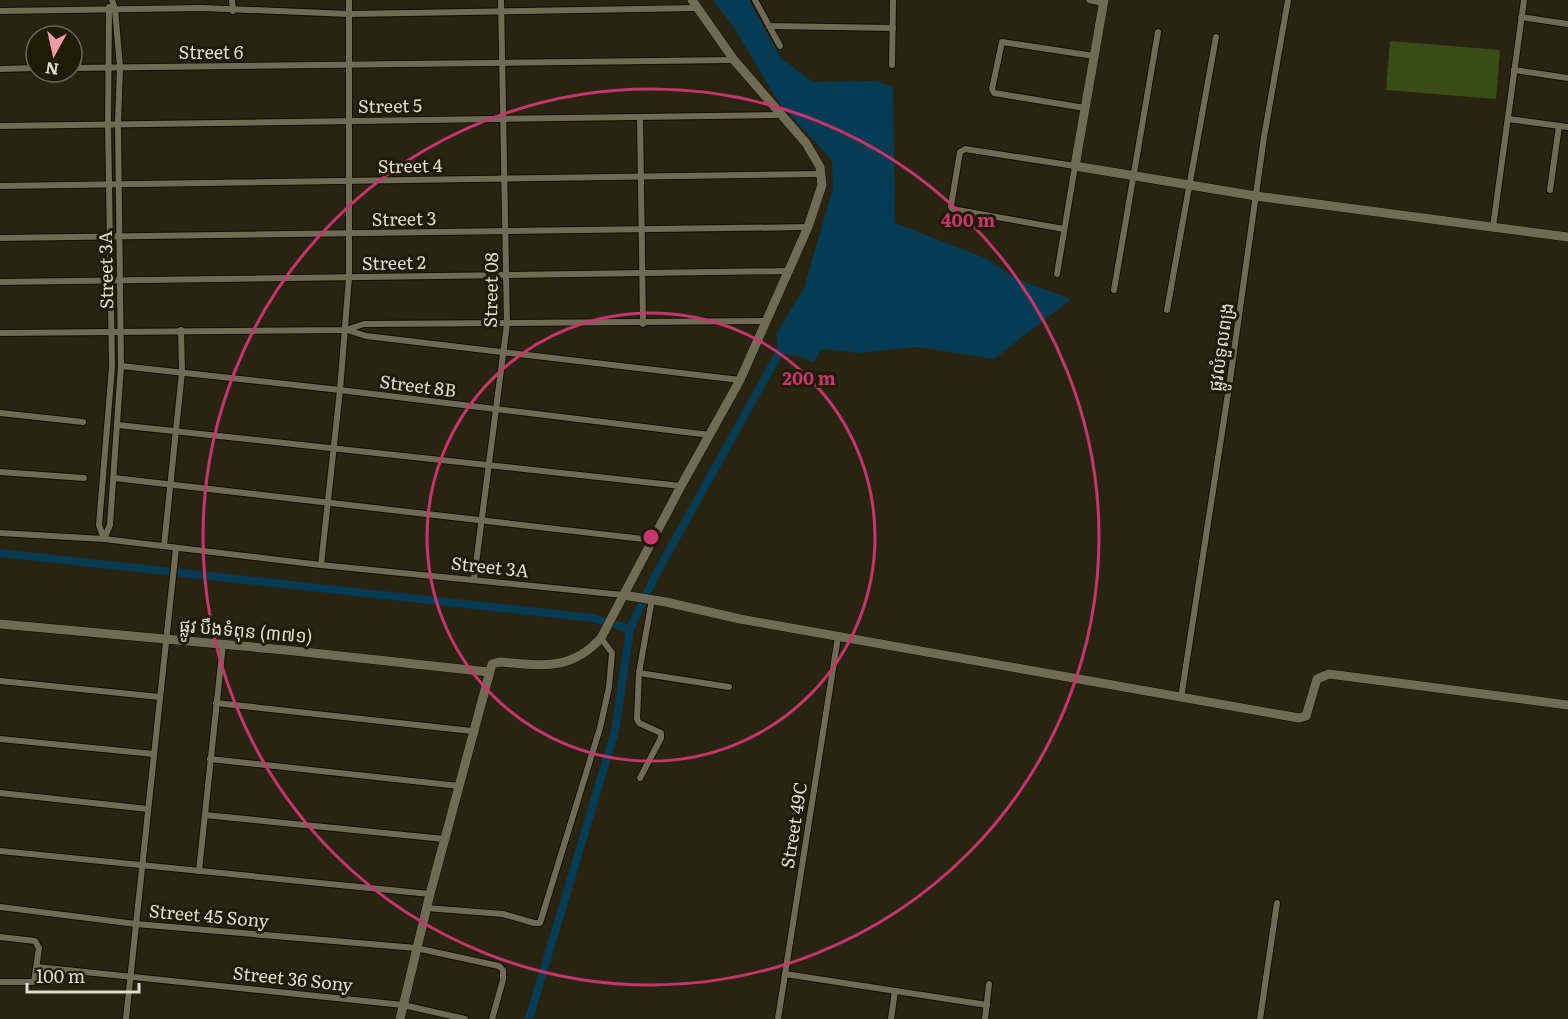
<svg xmlns="http://www.w3.org/2000/svg" width="1568" height="1019" viewBox="0 0 1568 1019" font-family="Literata,'Noto Sans Khmer',serif">
<style>
.green{fill:#3a4d17}
.water{fill:#063b54}
.lines{fill:none;stroke-linecap:round;stroke-linejoin:round}
.canal{stroke:#063b54;stroke-width:8}
.street-casing{stroke:#120d00;stroke-width:8}
.secondary-casing{stroke:#120d00;stroke-width:10}
.street{stroke:#716b56;stroke-width:6}
.secondary{stroke:#716b56;stroke-width:9}
.ring{fill:none;stroke:#c6356d;stroke-width:3}
.labels{text-anchor:middle;dominant-baseline:central;stroke-width:6;stroke-linejoin:round;paint-order:stroke}
.street-label{font-size:18px;fill:#dfdcd0;stroke:#1f1b07}
.centre{fill:#c6356d;stroke:#1f1b07;stroke-width:3}
.ring-label{font-size:18px;text-anchor:middle;font-weight:bold;fill:#c6356d;stroke:#1f1b07;stroke-width:6;stroke-linejoin:round;paint-order:stroke}
</style>
<rect width="100%" height="100%" fill="#292411"/>
<path class="green" d="M 1390,41 L 1500,50 L 1496,99 L 1386,90 Z"/>
<path class="water" d="M 713,0 L 749,0 L 781,58 L 813,82 L 876,81 L 893,87 L 895,223 L 985,258 L 1019,280 L 1071,299 L 994,359 L 918,347 L 859,353 L 821,349 L 814,362 L 798,356 L 779,353 L 776,334 L 804,288 L 833,188 L 832,160 L 779,103 L 733,26 Z"/>
<g class="lines">
<g class="canal">
<path d="M 0,553 L 593,618 L 630,629"/>
<path d="M 529,1019 L 615,731 L 630,629 L 655,576 L 784,344"/>
</g>
<g class="street-casing">
<g id="street">
<path d="M 232,0 L 233,11"/>
<path d="M 755,0 L 780,46"/>
<path d="M 1089,0 L 1103,3"/>
<path d="M 0,11 L 202,8 L 349,14 L 697,8"/>
<path d="M 1521,17 L 1568,24"/>
<path d="M 769,26 L 893,28"/>
<path d="M 892,65 L 893,0"/>
<path d="M 72,68 L 734,60"/>
<path d="M 0,69 L 36,68"/>
<path d="M 1514,70 L 1568,78"/>
<path d="M 1085,108 L 994,93 L 992,89 L 1002,42 L 1094,56"/>
<path d="M 640,117 L 643,324"/>
<path d="M 1508,119 L 1568,127"/>
<path d="M 0,126 L 780,115"/>
<path d="M 0,186 L 821,174"/>
<path d="M 1550,190 L 1559,126"/>
<path d="M 1493,227 L 1524,0"/>
<path d="M 0,238 L 808,227"/>
<path d="M 1057,274 L 1075,166 L 965,149 L 960,152 L 951,206 L 952,209 L 1064,229"/>
<path d="M 0,282 L 789,271"/>
<path d="M 1114,290 L 1158,32"/>
<path d="M 1167,310 L 1216,37"/>
<path d="M 347,330 L 366,336 L 740,380"/>
<path d="M 0,333 L 346,330 L 364,324 L 767,321"/>
<path d="M 121,366 L 340,390 L 710,435"/>
<path d="M 0,413 L 83,422"/>
<path d="M 118,425 L 681,486"/>
<path d="M 0,472 L 84,478"/>
<path d="M 114,478 L 652,540"/>
<path d="M 0,533 L 104,539 L 321,565 L 623,595"/>
<path d="M 104,539 L 110,525 L 121,366 L 118,124 L 120,67 L 115,9 L 112,0"/>
<path d="M 104,539 L 99,525 L 112,367 L 108,124 L 109,7"/>
<path d="M 164,546 L 182,372 L 181,330"/>
<path d="M 321,565 L 340,390 L 349,277 L 349,0"/>
<path d="M 474,579 L 507,324 L 501,0"/>
<path d="M 652,599 L 639,673 L 729,687"/>
<path d="M 639,673 L 637,719 L 639,723 L 661,733 L 661,738 L 640,778"/>
<path d="M 0,681 L 160,697"/>
<path d="M 1181,698 L 1229,387 L 1264,137 L 1288,0"/>
<path d="M 216,703 L 472,731"/>
<path d="M 0,739 L 154,754"/>
<path d="M 210,759 L 459,786"/>
<path d="M 0,793 L 148,809"/>
<path d="M 205,815 L 444,839"/>
<path d="M 0,851 L 430,894"/>
<path d="M 199,871 L 223,644"/>
<path d="M 0,907 L 136,924 L 416,948 L 499,966 L 503,970 L 503,980 L 492,1019"/>
<path d="M 426,908 L 503,914 L 534,923 L 540,923 L 600,728 L 609,687 L 612,653 L 601,638"/>
<path d="M 0,937 L 35,941 L 39,948 L 34,982 L 0,982"/>
<path d="M 37,967 L 403,1005 L 465,1019"/>
<path d="M 785,974 L 987,1005"/>
<path d="M 126,1019 L 176,548"/>
<path d="M 778,1019 L 838,637"/>
<path d="M 891,1019 L 895,991"/>
<path d="M 985,1019 L 989,984"/>
<path d="M 1260,1019 L 1277,903"/>
</g>
</g>
<g class="secondary-casing">
<g id="secondary">
<path d="M 1104,0 L 1075,166 L 1256,196 L 1568,237"/>
<path d="M 623,595 L 666,602 L 740,619 L 1299,718 L 1306,716 L 1317,679 L 1329,674 L 1568,705"/>
<path d="M 0,624 L 285,650 L 489,672"/>
<path d="M 400,1019 L 430,894 L 492,664 L 499,662 C 541,665 570,672 601,638 L 681,486 L 740,380 L 808,227 L 822,185 L 820,167 L 806,143 L 734,60 L 692,0"/>
</g>
</g>
<use href="#street" class="street"/>
<use href="#secondary" class="secondary"/>
</g>
<g class="ring">
<circle cx="651" cy="537" r="224"/>
<circle cx="651" cy="537" r="448"/>
</g>
<g class="labels">
<g class="street-label">
<text x="211" y="51">Street 6</text>
<text transform="translate(390 105) rotate(-1)">Street 5</text>
<text transform="translate(410 165) rotate(-1)">Street 4</text>
<text transform="translate(404 218) rotate(-1)">Street 3</text>
<text transform="translate(394 262) rotate(-1)">Street 2</text>
<text transform="translate(105 270) rotate(-91)">Street 3A</text>
<text transform="translate(490 290) rotate(-89)">Street 08</text>
<text transform="translate(1220 347) rotate(-82)">ផ្លូវលំទួលពង្រ</text>
<text transform="translate(418 385) rotate(7)">Street 8B</text>
<text transform="translate(490 566) rotate(6)">Street 3A</text>
<text transform="translate(246 630) rotate(5)">ផ្លូវ បឹងទំពុន (៣៧១)</text>
<text transform="translate(793 825) rotate(-81)">Street 49C</text>
<text transform="translate(209 915) rotate(5)">Street 45 Sony</text>
<text transform="translate(293 978) rotate(6)">Street 36 Sony</text>
</g>
</g>
<circle cx="651" cy="537" r="9" class="centre"/>
<g class="ring-label">
<text x="968" y="227">400 m</text>
<text x="809" y="385">200 m</text>
</g>
<g transform="translate(54 54) rotate(188)"><circle r="28" fill="#1f1b07" stroke="#6c6857" stroke-width="1.5"/>
<path d="M0-4.5L10 22L0 15L-10 22Z" fill="#f39aa9"/>
<text y="-9" font-size="16" font-weight="bold" text-anchor="middle" fill="#dfdcd0">N</text>
</g>
<path d="M27 983v9h112v-9" fill="none" stroke="#dfdcd0" stroke-width="3"/>
<text x="36" y="983" font-size="18" fill="#dfdcd0" stroke="#1f1b07" stroke-width="4.5" paint-order="stroke">100 m</text>
</svg>
